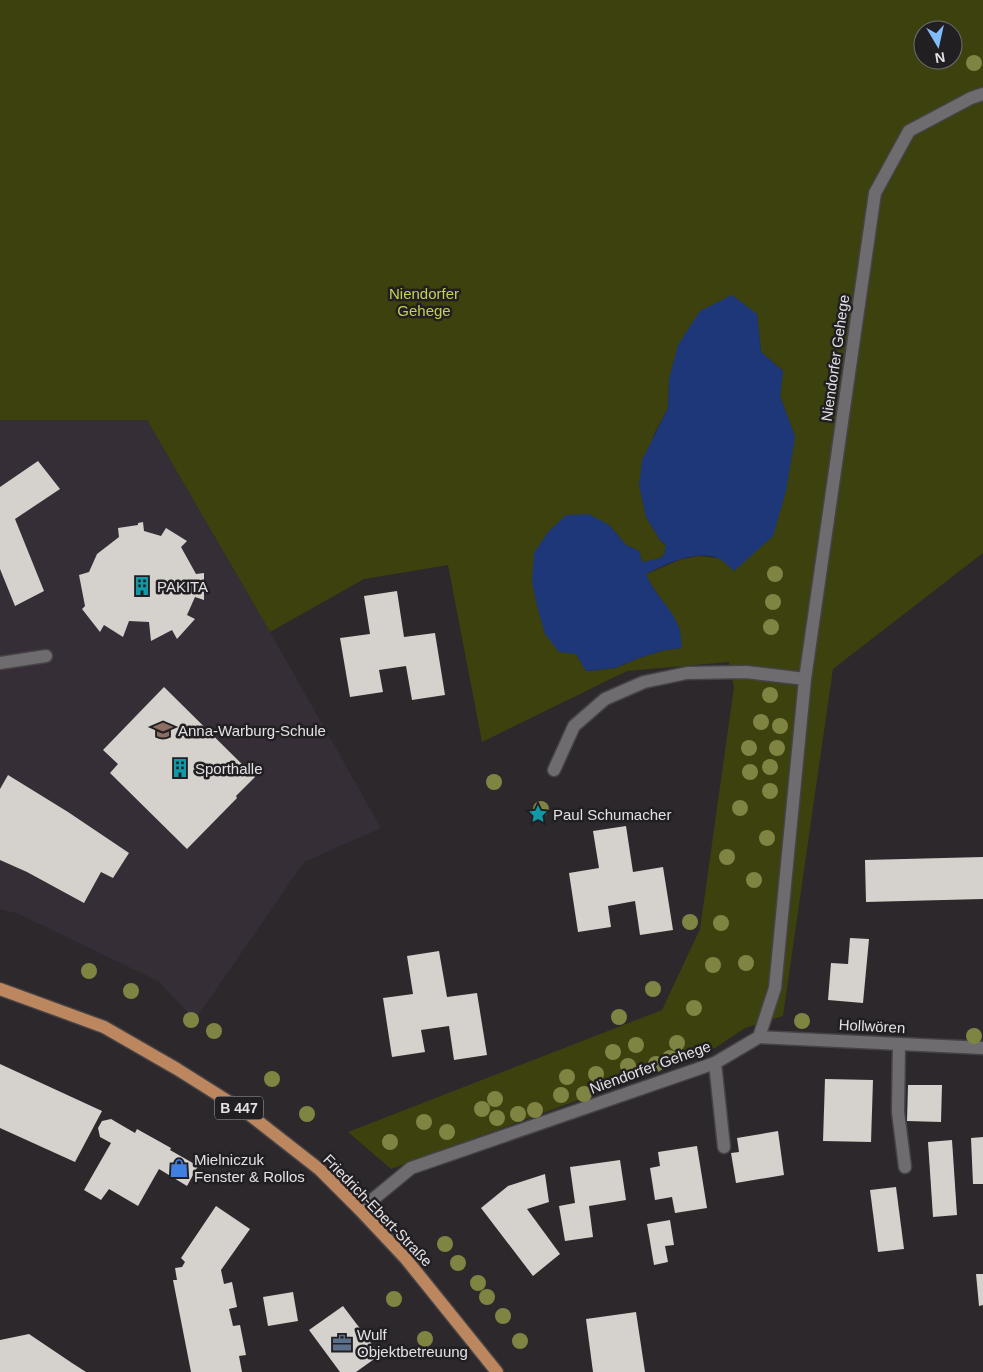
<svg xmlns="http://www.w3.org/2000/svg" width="983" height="1372" viewBox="0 0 983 1372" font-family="Arial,sans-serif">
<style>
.built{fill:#362e37}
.green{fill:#3c410e;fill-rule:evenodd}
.water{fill:#1d3778}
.building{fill:#d5d1cc}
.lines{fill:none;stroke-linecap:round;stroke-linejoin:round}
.lane-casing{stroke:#464346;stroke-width:15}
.street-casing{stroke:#464346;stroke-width:15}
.secondary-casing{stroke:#464346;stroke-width:15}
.primary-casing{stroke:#464346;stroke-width:15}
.lane{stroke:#6f6c70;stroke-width:12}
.street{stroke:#6f6c70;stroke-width:12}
.secondary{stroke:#6f6c70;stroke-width:12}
.primary{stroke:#bc865f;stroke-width:12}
.tree{fill:#808443}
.labels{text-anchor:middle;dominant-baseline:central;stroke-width:5;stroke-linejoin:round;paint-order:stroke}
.shield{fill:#221f22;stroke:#a9a7a9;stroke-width:1}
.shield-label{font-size:14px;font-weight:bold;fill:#e3e1e3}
.park-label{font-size:15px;fill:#c4d055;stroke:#221f22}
.street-label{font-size:15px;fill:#e3e1e3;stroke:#221f22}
.poi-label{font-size:15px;fill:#e3e1e3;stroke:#221f22;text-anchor:start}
</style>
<rect width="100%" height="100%" fill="#2c282c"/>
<path class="built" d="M 0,420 L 147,420 L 270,632 L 381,828 L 304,862 L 195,1020 L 158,981 L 19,914 L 0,909 Z"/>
<path class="green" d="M 0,0 L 983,0 L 983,553 L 833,669 L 783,1016 L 745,1028 L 709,1052 L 391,1169 L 348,1132 L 662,1010 L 700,929 L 734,687 L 729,662 L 627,671 L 482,742 L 448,565 L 364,579 L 270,632 L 147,420 L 0,420 ZM 923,30 L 953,30 L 953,60 L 923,60 ZM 757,314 L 761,352 L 783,371 L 780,396 L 795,437 L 716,558 L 699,556 L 682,559 L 646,574 L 650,583 L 659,596 L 682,648 L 665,650 L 639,658 L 615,668 L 587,671 L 576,654 L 609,525 L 626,545 L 639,551 L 642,562 L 658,559 L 664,555 L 666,546 L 660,540 L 646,517 L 639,485 L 654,434 L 668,408 L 669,379 Z"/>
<path class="water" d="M 732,295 L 757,314 L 761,352 L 783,371 L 780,396 L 795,437 L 786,491 L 773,536 L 734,571 C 729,567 722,559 715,557 C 692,551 666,564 646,574 C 653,593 670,606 678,625 C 681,631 681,641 682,648 L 665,650 L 639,658 L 615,668 L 586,671 L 576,654 L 559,652 L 545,634 L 537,606 L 532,583 L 534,553 L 548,532 L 566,515 L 589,514 L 609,525 L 626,545 L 639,551 L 642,562 L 658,559 L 664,555 L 666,545 L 660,540 L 646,517 L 639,485 L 642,460 L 668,408 L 669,379 L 678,345 L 700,311 Z"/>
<g class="building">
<path d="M 38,461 L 60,489 L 15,519 L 44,591 L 15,606 L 0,569 L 0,487 Z"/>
<path d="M 143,522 L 144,531 L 161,536 L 166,528 L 187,541 L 181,547 L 196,574 L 204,573 L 204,600 L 195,597 L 187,615 L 195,619 L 177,639 L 172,630 L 151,641 L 149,622 L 129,621 L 123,637 L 104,625 L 100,632 L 82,609 L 85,606 L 79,575 L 89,572 L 97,554 L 119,537 L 118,528 L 138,525 L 138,523 Z"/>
<path d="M 397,591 L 404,637 L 435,633 L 445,695 L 412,700 L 406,666 L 379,670 L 383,692 L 350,697 L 340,638 L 370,634 L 364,596 Z"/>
<path d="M 164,687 L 255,777 L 236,796 L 237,798 L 187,849 L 110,773 L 118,764 L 103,750 Z"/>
<path d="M 8,775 L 68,812 L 129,853 L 113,878 L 101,872 L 84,903 L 27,872 L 0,860 L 0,789 Z"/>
<path d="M 626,826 L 633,872 L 663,867 L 673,930 L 640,935 L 635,901 L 608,906 L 611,927 L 578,932 L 569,873 L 599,868 L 593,831 Z"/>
<path d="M 983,857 L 983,899 L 866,902 L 865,860 Z"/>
<path d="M 850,938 L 869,939 L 863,1003 L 828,1000 L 831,963 L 848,964 Z"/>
<path d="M 439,951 L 447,997 L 477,993 L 487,1055 L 454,1060 L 449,1026 L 421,1030 L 425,1052 L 392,1057 L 383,998 L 413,994 L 407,956 Z"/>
<path d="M 0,1064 L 102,1111 L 75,1162 L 0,1128 Z"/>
<path d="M 825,1079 L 873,1080 L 871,1142 L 823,1141 Z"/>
<path d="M 908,1085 L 942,1085 L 941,1122 L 907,1121 Z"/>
<path d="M 111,1119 L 135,1133 L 137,1129 L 171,1148 L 170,1150 L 198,1166 L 187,1186 L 159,1169 L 138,1206 L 109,1189 L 101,1200 L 84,1190 L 111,1143 L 100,1137 L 98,1128 L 102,1121 Z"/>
<path d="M 778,1131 L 784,1175 L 736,1183 L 731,1153 L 739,1152 L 737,1138 Z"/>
<path d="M 983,1137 L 983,1184 L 973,1184 L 971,1138 Z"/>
<path d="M 952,1140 L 957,1215 L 933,1217 L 928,1142 Z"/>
<path d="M 697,1146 L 707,1208 L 675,1213 L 672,1197 L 655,1200 L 650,1168 L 660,1166 L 658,1152 Z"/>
<path d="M 620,1160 L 626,1200 L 589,1206 L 593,1237 L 565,1241 L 559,1206 L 575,1203 L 570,1167 Z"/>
<path d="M 545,1174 L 549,1202 L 527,1209 L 560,1254 L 533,1276 L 481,1208 L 508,1186 Z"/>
<path d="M 896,1187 L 904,1249 L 878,1252 L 870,1190 Z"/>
<path d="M 216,1206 L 250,1229 L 221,1270 L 224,1284 L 232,1282 L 237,1307 L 229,1309 L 233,1326 L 240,1325 L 246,1355 L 239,1356 L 242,1372 L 191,1372 L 173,1280 L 177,1280 L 175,1268 L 182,1267 L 185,1262 L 181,1258 Z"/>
<path d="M 670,1220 L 674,1245 L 665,1246 L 668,1262 L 654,1265 L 647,1224 Z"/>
<path d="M 976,1274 L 983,1274 L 983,1305 L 979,1306 Z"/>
<path d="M 293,1292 L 298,1321 L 268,1326 L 263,1297 Z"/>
<path d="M 343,1306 L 380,1355 L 356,1372 L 340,1372 L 309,1330 Z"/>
<path d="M 636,1312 L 645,1372 L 593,1372 L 586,1319 Z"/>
<path d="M 29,1334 L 72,1363 L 86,1372 L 0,1372 L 0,1340 Z"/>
</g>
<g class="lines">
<g class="lane-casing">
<g id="lane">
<path d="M 0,663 L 46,656"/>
<path d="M 899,1044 L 898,1112 L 905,1167"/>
<path d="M 715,1063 L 724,1147"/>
</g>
</g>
<g class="street-casing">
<g id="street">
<path d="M 554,770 L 574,726 L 605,699 L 644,682 L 687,673 L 746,672 L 805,679"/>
<path d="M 759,1037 L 983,1048"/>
</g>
</g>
<g class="secondary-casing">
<path id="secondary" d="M 360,1210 L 411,1168 L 715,1063 L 759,1037 L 775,988 L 805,679 L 875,193 L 909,131 L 971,98 L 983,94"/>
</g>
<g class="primary-casing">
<path id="primary" d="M 0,989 L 104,1027 L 177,1069 L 250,1115 L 319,1169 L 360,1210 L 406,1259 L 497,1372"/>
</g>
<use href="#lane" class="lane"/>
<use href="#street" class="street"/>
<use href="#secondary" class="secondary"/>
<use href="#primary" class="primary"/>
</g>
<g class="tree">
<circle cx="974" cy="63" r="8"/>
<circle cx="775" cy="574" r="8"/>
<circle cx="773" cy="602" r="8"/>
<circle cx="771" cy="627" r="8"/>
<circle cx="770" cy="695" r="8"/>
<circle cx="761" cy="722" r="8"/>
<circle cx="780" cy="726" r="8"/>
<circle cx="749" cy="748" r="8"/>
<circle cx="777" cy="748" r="8"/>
<circle cx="770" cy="767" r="8"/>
<circle cx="750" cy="772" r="8"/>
<circle cx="494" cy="782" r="8"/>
<circle cx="770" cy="791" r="8"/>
<circle cx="740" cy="808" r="8"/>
<circle cx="541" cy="809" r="8"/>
<circle cx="767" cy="838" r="8"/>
<circle cx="727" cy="857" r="8"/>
<circle cx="754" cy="880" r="8"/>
<circle cx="690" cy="922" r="8"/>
<circle cx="721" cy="923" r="8"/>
<circle cx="746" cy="963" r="8"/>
<circle cx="713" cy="965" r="8"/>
<circle cx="89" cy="971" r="8"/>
<circle cx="653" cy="989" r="8"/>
<circle cx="131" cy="991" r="8"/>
<circle cx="694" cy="1008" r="8"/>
<circle cx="619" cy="1017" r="8"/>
<circle cx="191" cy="1020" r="8"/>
<circle cx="802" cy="1021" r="8"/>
<circle cx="214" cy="1031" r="8"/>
<circle cx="974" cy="1036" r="8"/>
<circle cx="677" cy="1043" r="8"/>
<circle cx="636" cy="1045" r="8"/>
<circle cx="613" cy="1052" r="8"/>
<circle cx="670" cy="1058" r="8"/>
<circle cx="656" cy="1064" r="8"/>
<circle cx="628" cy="1066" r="8"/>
<circle cx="596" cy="1074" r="8"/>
<circle cx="567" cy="1077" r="8"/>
<circle cx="272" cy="1079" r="8"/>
<circle cx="584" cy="1094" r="8"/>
<circle cx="561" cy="1095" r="8"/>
<circle cx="495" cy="1099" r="8"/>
<circle cx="482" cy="1109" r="8"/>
<circle cx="535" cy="1110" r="8"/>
<circle cx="307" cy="1114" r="8"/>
<circle cx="518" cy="1114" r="8"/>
<circle cx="497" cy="1118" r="8"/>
<circle cx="424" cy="1122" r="8"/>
<circle cx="447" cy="1132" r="8"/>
<circle cx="390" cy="1142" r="8"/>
<circle cx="445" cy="1244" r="8"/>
<circle cx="458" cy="1263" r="8"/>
<circle cx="478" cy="1283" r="8"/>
<circle cx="487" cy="1297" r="8"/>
<circle cx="394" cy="1299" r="8"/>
<circle cx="503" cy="1316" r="8"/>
<circle cx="425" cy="1339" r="8"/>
<circle cx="520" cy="1341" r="8"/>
</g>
<defs>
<g id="building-bare" transform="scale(1.5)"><path d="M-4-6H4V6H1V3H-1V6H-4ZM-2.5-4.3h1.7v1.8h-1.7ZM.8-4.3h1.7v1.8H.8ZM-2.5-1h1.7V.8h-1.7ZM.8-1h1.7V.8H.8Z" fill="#0f9aa8" stroke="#221f22" stroke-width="2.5" paint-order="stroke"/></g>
<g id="school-bare" transform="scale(1.5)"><path d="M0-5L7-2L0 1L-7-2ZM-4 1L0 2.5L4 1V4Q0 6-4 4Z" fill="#8d6e63" stroke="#221f22" stroke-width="2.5" paint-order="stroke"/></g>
<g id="sight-bare" transform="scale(1.5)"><path d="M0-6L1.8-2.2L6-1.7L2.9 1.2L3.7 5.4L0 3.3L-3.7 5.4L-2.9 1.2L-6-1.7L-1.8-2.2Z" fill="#0f9aa8" stroke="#221f22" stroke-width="2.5" paint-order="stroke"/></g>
<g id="shop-bare" transform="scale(1.5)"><path d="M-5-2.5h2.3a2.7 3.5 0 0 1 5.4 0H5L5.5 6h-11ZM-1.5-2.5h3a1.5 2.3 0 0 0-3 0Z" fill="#3f7fe0" stroke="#221f22" stroke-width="2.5" paint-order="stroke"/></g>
<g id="office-bare" transform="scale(1.5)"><path d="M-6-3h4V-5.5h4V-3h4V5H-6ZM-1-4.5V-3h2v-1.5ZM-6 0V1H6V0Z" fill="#5c6f8a" stroke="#221f22" stroke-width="2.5" paint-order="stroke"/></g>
</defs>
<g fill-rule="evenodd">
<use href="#building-bare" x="142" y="586"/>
<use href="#school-bare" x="163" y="730"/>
<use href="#building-bare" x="180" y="768"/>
<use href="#sight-bare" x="538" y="814"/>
<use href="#shop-bare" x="179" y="1168"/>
<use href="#office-bare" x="342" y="1343"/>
</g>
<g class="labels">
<rect class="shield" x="215" y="1096.5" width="48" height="23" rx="4"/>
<g class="shield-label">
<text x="239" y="1108">B 447</text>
</g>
<g class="park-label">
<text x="424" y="293">Niendorfer<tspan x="424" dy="17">Gehege</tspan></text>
</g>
<g class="street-label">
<text transform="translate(835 358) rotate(-82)">Niendorfer Gehege</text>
<text transform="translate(872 1026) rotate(3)">Hollwören</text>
<text transform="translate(650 1067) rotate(-20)">Niendorfer Gehege</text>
<text transform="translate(378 1210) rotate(46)">Friedrich-Ebert-Straße</text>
</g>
<g class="poi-label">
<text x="157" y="586">PAKITA</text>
<text x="178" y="730">Anna-Warburg-Schule</text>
<text x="195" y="768">Sporthalle</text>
<text x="553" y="814">Paul Schumacher</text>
<text x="194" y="1159">Mielniczuk<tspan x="194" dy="17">Fenster &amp; Rollos</tspan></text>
<text x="357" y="1334">Wulf<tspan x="357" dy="17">Objektbetreuung</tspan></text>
</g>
</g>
<g transform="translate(938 45) rotate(171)"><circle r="24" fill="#221f22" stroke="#6f6d6f"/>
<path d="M0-4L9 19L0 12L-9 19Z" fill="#82bcfa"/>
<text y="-8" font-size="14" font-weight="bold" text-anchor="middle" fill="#e3e1e3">N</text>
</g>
</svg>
